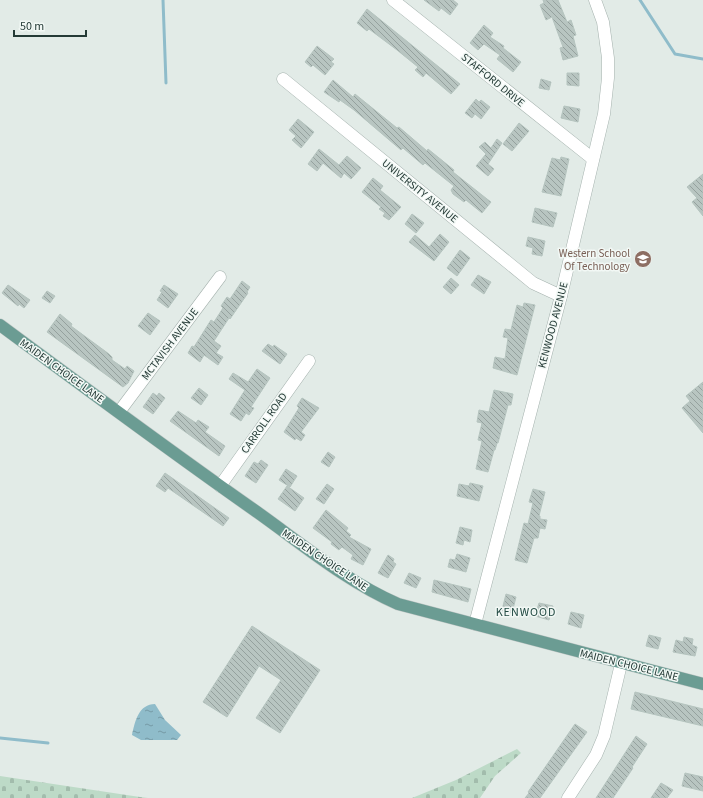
<svg xmlns="http://www.w3.org/2000/svg" width="703" height="798" viewBox="0 0 703 798" font-family="'Source Sans 3',sans-serif">
<style>
.cemetery{fill:url(#cemetery-stones)}
.water{fill:url(#water-ripples)}
.lines{fill:none;stroke-linecap:round;stroke-linejoin:round}
.stream{stroke:#8fbcca;stroke-width:3}
.building{fill:url(#building-back-hatch);stroke:#b5c4bf}
.minor-casing{stroke:#a5b2ae;stroke-width:13}
.major-casing{stroke:#c2c8c7;stroke-width:13}
.minor{stroke:#fff;stroke-width:12}
.major{stroke:#6b9c93;stroke-width:12}
.labels{text-anchor:middle;dominant-baseline:central;stroke-width:3;stroke-linejoin:round;paint-order:stroke}
.street-label{font-size:11px;fill:#243a36;stroke:#f2f8f5}
.education-label{font-size:11px;fill:#785e54;stroke:#f2f8f5;text-anchor:end}
.neighbourhood-label{font-size:12px;letter-spacing:1px;fill:#224a43;stroke:#f2f8f5}
</style>
<defs>
<pattern id="cemetery-stones" width="16" height="16" patternUnits="userSpaceOnUse"><rect width="16" height="16" fill="#bddac7"/><path d="M2 7V4a2 2 0 0 1 4 0v3zM10 15v-3a2 2 0 0 1 4 0v3z" fill="#a2bcac"/></pattern>
<pattern id="water-ripples" width="26" height="14" patternUnits="userSpaceOnUse"><rect width="26" height="14" fill="#8fbcca"/><path d="M2 4q2-2 4 0t4 0M15 11q2-2 4 0t4 0" fill="none" stroke="#759aa5"/></pattern>
<pattern id="building-back-hatch" width="6" height="6" patternUnits="userSpaceOnUse"><rect width="6" height="6" fill="#b8c5c1"/><path d="M-1 5l2 2M0 0l6 6M5-1l2 2" fill="none" stroke="#95a19e"/></pattern>
</defs>
<rect width="100%" height="100%" fill="#e2ebe7"/>
<g class="cemetery">
<path d="M 517,749 L 521,753 L 495,776 L 480,798 L 412,798 L 456,780 Z"/>
<path d="M 0,776 L 140,797 L 148,798 L 0,798 Z"/>
</g>
<path class="water" d="M 155,704 L 165,720 L 181,735 L 177,740 L 141,740 L 132,735 C 135,721 139,704 155,704 Z"/>
<g class="lines">
<g class="stream">
<path d="M 163,0 L 166,83"/>
<path d="M 640,0 L 675,54 L 703,59"/>
<path d="M 0,738 L 48,743"/>
</g>
</g>
<g class="building">
<path d="M 424,0 L 453,0 L 458,4 L 450,15 L 441,8 L 439,11 Z"/>
<path d="M 543,0 L 558,0 L 567,22 L 571,20 L 576,35 L 573,36 L 578,56 L 563,60 L 560,48 L 563,47 L 552,17 L 546,20 L 540,5 L 544,3 Z"/>
<path d="M 367,9 L 460,84 L 451,94 L 426,73 L 423,77 L 415,70 L 418,67 L 397,50 L 369,29 L 367,31 L 357,23 Z"/>
<path d="M 484,25 L 493,33 L 490,37 L 504,46 L 503,48 L 521,62 L 513,72 L 497,59 L 500,55 L 484,44 L 478,50 L 470,43 Z"/>
<path d="M 317,46 L 334,59 L 331,62 L 334,64 L 325,75 L 313,65 L 311,67 L 305,62 Z"/>
<path d="M 567,73 L 579,73 L 579,86 L 567,85 Z"/>
<path d="M 541,79 L 551,82 L 549,90 L 539,88 Z"/>
<path d="M 333,80 L 353,97 L 355,94 L 397,128 L 399,127 L 427,151 L 428,149 L 454,170 L 453,172 L 487,199 L 491,202 L 482,213 L 466,200 L 464,202 L 453,194 L 451,190 L 454,186 L 425,163 L 423,165 L 403,148 L 401,150 L 354,110 L 340,100 L 339,102 L 324,92 Z"/>
<path d="M 476,99 L 479,102 L 481,100 L 490,107 L 481,119 L 475,114 L 472,118 L 465,113 Z"/>
<path d="M 564,106 L 580,109 L 578,122 L 561,118 Z"/>
<path d="M 298,119 L 314,132 L 301,148 L 292,140 L 296,136 L 289,130 Z"/>
<path d="M 519,123 L 529,131 L 512,151 L 503,144 Z"/>
<path d="M 497,139 L 502,143 L 488,164 L 494,169 L 488,176 L 476,166 L 486,154 L 479,147 L 485,142 L 491,148 Z"/>
<path d="M 319,149 L 339,165 L 347,156 L 361,168 L 351,179 L 344,173 L 341,178 L 323,163 L 317,171 L 308,164 Z"/>
<path d="M 561,157 L 569,159 L 561,196 L 542,192 L 552,158 L 560,160 Z"/>
<path d="M 703,174 L 703,216 L 692,202 L 697,198 L 687,187 Z"/>
<path d="M 373,178 L 383,186 L 380,190 L 401,207 L 389,220 L 383,216 L 385,213 L 379,209 L 381,207 L 362,192 Z"/>
<path d="M 535,208 L 557,213 L 553,227 L 532,222 Z"/>
<path d="M 412,214 L 424,223 L 416,233 L 405,224 Z"/>
<path d="M 440,234 L 449,242 L 434,261 L 409,242 L 415,235 L 429,247 Z"/>
<path d="M 528,237 L 545,241 L 542,256 L 532,254 L 533,248 L 526,246 Z"/>
<path d="M 460,250 L 470,258 L 457,276 L 447,268 Z"/>
<path d="M 478,275 L 491,282 L 484,294 L 471,285 Z"/>
<path d="M 451,278 L 459,285 L 451,294 L 443,287 Z"/>
<path d="M 242,281 L 250,287 L 247,292 L 248,293 L 230,319 L 229,318 L 214,341 L 221,346 L 216,353 L 223,357 L 218,365 L 204,355 L 200,362 L 188,353 L 192,346 L 194,347 L 211,320 L 214,322 L 223,308 L 221,306 L 227,297 L 230,299 Z"/>
<path d="M 8,285 L 30,300 L 24,308 L 19,304 L 18,306 L 2,293 Z"/>
<path d="M 164,285 L 178,294 L 168,308 L 157,300 L 162,292 L 160,291 Z"/>
<path d="M 47,291 L 55,296 L 50,303 L 42,298 Z"/>
<path d="M 524,303 L 535,305 L 517,375 L 493,368 L 495,357 L 505,359 L 508,338 L 503,337 L 505,329 L 511,330 L 517,305 L 523,307 Z"/>
<path d="M 148,313 L 160,321 L 150,335 L 138,326 Z"/>
<path d="M 60,314 L 72,324 L 71,326 L 109,354 L 112,357 L 112,360 L 125,369 L 127,366 L 134,371 L 128,383 L 123,387 L 47,332 Z"/>
<path d="M 268,344 L 273,347 L 274,345 L 287,354 L 280,364 L 262,351 Z"/>
<path d="M 257,369 L 270,378 L 251,407 L 254,408 L 249,415 L 246,413 L 241,421 L 230,414 L 245,390 L 229,379 L 233,373 L 248,382 Z"/>
<path d="M 703,382 L 703,433 L 682,408 L 690,401 L 686,396 Z"/>
<path d="M 199,388 L 208,395 L 201,405 L 191,398 Z"/>
<path d="M 494,390 L 513,394 L 511,405 L 508,405 L 498,443 L 497,443 L 495,450 L 494,450 L 488,472 L 476,469 L 482,441 L 478,440 L 482,423 L 477,422 L 479,410 L 489,412 Z"/>
<path d="M 153,393 L 157,396 L 159,393 L 165,398 L 153,414 L 143,407 Z"/>
<path d="M 302,398 L 319,408 L 301,432 L 305,435 L 301,441 L 296,438 L 295,440 L 284,432 L 299,408 L 297,406 Z"/>
<path d="M 178,411 L 196,423 L 198,420 L 209,427 L 205,432 L 225,446 L 219,456 L 170,421 Z"/>
<path d="M 328,452 L 335,457 L 329,467 L 321,462 Z"/>
<path d="M 261,460 L 268,465 L 256,483 L 245,476 L 254,462 L 258,464 Z"/>
<path d="M 286,469 L 297,476 L 290,487 L 279,480 Z"/>
<path d="M 165,473 L 229,518 L 223,526 L 168,488 L 165,492 L 156,486 Z"/>
<path d="M 470,483 L 483,486 L 479,501 L 457,496 L 459,484 L 469,486 Z"/>
<path d="M 327,484 L 334,489 L 324,504 L 316,499 Z"/>
<path d="M 287,486 L 304,498 L 295,511 L 278,499 Z"/>
<path d="M 533,489 L 545,492 L 539,516 L 540,516 L 540,519 L 547,520 L 545,529 L 540,528 L 538,538 L 534,538 L 527,563 L 515,560 L 524,523 L 528,524 L 533,503 L 529,502 Z"/>
<path d="M 326,510 L 348,528 L 346,531 L 351,535 L 349,537 L 371,549 L 363,565 L 351,559 L 353,555 L 342,547 L 339,550 L 331,544 L 332,542 L 313,528 Z"/>
<path d="M 460,527 L 472,530 L 470,542 L 464,540 L 463,545 L 456,543 Z"/>
<path d="M 457,554 L 470,558 L 466,572 L 448,567 L 450,559 L 455,560 Z"/>
<path d="M 388,555 L 394,559 L 393,562 L 396,564 L 388,578 L 378,573 Z"/>
<path d="M 409,573 L 421,578 L 416,588 L 404,583 Z"/>
<path d="M 434,580 L 471,589 L 468,602 L 432,592 Z"/>
<path d="M 506,594 L 516,597 L 512,613 L 502,610 Z"/>
<path d="M 539,603 L 553,606 L 549,620 L 535,616 Z"/>
<path d="M 571,612 L 584,615 L 581,628 L 568,624 Z"/>
<path d="M 252,626 L 320,670 L 280,733 L 256,718 L 281,680 L 259,666 L 227,717 L 203,702 Z"/>
<path d="M 649,635 L 661,638 L 658,649 L 646,646 Z"/>
<path d="M 684,637 L 693,639 L 692,645 L 697,647 L 695,656 L 673,652 L 676,640 L 683,642 Z"/>
<path d="M 635,692 L 703,709 L 703,726 L 631,709 Z"/>
<path d="M 575,724 L 587,732 L 540,798 L 525,798 L 529,793 L 528,792 Z"/>
<path d="M 636,736 L 647,744 L 632,767 L 633,768 L 613,798 L 596,798 Z"/>
<path d="M 685,773 L 703,777 L 703,791 L 682,786 Z"/>
<path d="M 661,783 L 673,790 L 667,798 L 651,798 Z"/>
</g>
<g class="lines">
<g class="minor-casing">
<g id="minor">
<path d="M 393,0 L 593,159"/>
<path d="M 283,79 L 533,283 L 561,296"/>
<path d="M 119,412 L 220,277"/>
<path d="M 220,486 L 309,361"/>
<path d="M 475,624 L 561,296 L 604,114 L 608,78 L 608,58 L 603,22 L 595,0"/>
<path d="M 568,798 L 596,755 L 604,736 L 621,664"/>
</g>
</g>
<g class="major-casing">
<path id="major" d="M 0,325 C 85,388 170,451 257,512 C 302,544 347,582 398,604 L 703,684"/>
</g>
<use href="#minor" class="minor"/>
<use href="#major" class="major"/>
</g>
<defs>
<g id="school-disc" transform="scale(0.9)"><circle r="9.5" fill="#8d6e63" stroke="#f2f8f5"/><path d="M0-5L7-2L0 1L-7-2ZM-4 1L0 2.5L4 1V4Q0 6-4 4Z" fill="#fff"/></g>
</defs>
<g fill-rule="evenodd">
<use href="#school-disc" x="643" y="259"/>
</g>
<g class="labels">
<g class="street-label">
<text transform="translate(493 80) rotate(39)">STAFFORD DRIVE</text>
<text transform="translate(420 191) rotate(39)">UNIVERSITY AVENUE</text>
<text transform="translate(553 325) rotate(-75)">KENWOOD AVENUE</text>
<text transform="translate(170 344) rotate(-53)">MCTAVISH AVENUE</text>
<text transform="translate(62 371) rotate(36)">MAIDEN CHOICE LANE</text>
<text transform="translate(264 423) rotate(-55)">CARROLL ROAD</text>
<text transform="translate(325 560) rotate(34)">MAIDEN CHOICE LANE</text>
<text transform="translate(629 665) rotate(14)">MAIDEN CHOICE LANE</text>
</g>
<g class="education-label">
<text x="630" y="253">Western School<tspan x="630" dy="13">Of Technology</tspan></text>
</g>
<g class="neighbourhood-label">
<text x="526" y="612">KENWOOD</text>
</g>
</g>
<path d="M14 30v6h72v-6" fill="none" stroke="#243a36" stroke-width="2"/>
<text x="20" y="30" font-size="12" fill="#243a36" stroke="#f2f8f5" stroke-width="3" paint-order="stroke">50 m</text>
</svg>
